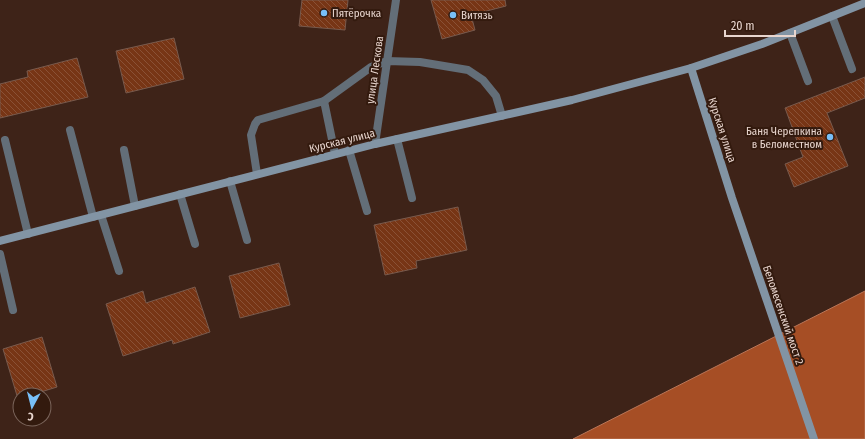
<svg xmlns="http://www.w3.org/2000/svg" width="865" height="439" viewBox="0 0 865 439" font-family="'Fira Sans Condensed',sans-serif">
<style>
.water{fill:#a64e25;stroke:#ba7658}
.building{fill:url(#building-back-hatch);stroke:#785a4d}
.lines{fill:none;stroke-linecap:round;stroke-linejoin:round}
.lane{stroke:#636e78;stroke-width:8}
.street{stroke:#636e78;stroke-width:8}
.secondary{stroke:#8294a4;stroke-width:8}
.poi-dot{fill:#78bff7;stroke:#331a0e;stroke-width:1.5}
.labels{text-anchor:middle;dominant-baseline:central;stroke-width:4;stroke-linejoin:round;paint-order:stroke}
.poi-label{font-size:11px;fill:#e8d5ce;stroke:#331a0e;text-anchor:start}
.street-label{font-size:11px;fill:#e8d5ce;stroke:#331a0e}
</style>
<defs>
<pattern id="building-back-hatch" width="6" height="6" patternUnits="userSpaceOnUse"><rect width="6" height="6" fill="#773515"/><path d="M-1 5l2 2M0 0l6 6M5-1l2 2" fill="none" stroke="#8a5136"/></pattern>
</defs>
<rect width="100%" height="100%" fill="#3e2318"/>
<path class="water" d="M 865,291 L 865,439 L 573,439 Z"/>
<g class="building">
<path d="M 302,0 L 348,0 L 345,30 L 299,26 Z"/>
<path d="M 431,0 L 505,0 L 506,6 L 471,15 L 475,30 L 442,39 Z"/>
<path d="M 174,38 L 184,79 L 126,93 L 116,51 Z"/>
<path d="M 77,58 L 88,97 L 0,118 L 0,84 L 28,77 L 27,71 Z"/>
<path d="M 865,77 L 865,98 L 827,113 L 848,166 L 794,187 L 785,164 L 803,157 L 785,108 Z"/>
<path d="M 458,207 L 467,250 L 416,261 L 417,268 L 385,275 L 374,225 Z"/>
<path d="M 279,263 L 290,305 L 240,318 L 229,276 Z"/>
<path d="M 195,287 L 210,332 L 173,344 L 172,340 L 123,356 L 106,304 L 143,291 L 146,303 Z"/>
<path d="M 42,337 L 57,387 L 31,395 L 20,395 L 20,398 L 18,399 L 3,349 Z"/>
</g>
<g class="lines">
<g class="lane">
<path d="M 832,16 L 852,69"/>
<path d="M 790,33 L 808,81"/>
<path d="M 324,101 L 371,67 L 387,61 L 420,62 L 468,70 L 483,80 L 496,96 L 502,116"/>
<path d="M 70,130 L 93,217"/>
<path d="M 397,139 L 412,198"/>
<path d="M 5,140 L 28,234"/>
<path d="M 124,150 L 135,206"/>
<path d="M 349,150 L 367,211"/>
<path d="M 257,174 L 251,135 L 255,124 L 258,120 L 324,101 L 335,154"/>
<path d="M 230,181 L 247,240"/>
<path d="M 180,194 L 195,244"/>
<path d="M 101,215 L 119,271"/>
<path d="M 0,254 L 13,310"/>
</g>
<path class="street" d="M 375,144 L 396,0"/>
<g class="secondary">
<path d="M 691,68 L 732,198 L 814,439"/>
<path d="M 0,241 L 375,144 L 572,100 L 691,68 L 762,44 L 865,3"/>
</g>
</g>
<g class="poi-dot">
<circle cx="324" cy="13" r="4"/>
<circle cx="453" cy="15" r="4"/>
<circle cx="830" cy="137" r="4"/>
</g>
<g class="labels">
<g class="poi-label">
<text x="332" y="13">Пятёрочка</text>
<text x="461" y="15">Витязь</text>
<text x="822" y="131" text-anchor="end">Баня Черепкина<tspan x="822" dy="13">в Беломестном</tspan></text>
</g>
<g class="street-label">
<text transform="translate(375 70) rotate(-82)">улица Лескова</text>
<text transform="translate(722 130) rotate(72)">Курская улица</text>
<text transform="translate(342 141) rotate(-14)">Курская улица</text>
<text transform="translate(783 315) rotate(71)">Беломесенский мост 2</text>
</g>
</g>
<g transform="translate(32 407) rotate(187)"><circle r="19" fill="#331a0e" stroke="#7b655b"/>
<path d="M0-3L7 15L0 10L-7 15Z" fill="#78bff7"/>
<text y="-6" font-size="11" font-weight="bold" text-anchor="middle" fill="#e8d5ce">С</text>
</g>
<path d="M725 30v6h70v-6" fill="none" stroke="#e8d5ce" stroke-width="2"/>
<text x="731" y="30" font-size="12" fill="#e8d5ce" stroke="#331a0e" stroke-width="3" paint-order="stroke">20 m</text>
</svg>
